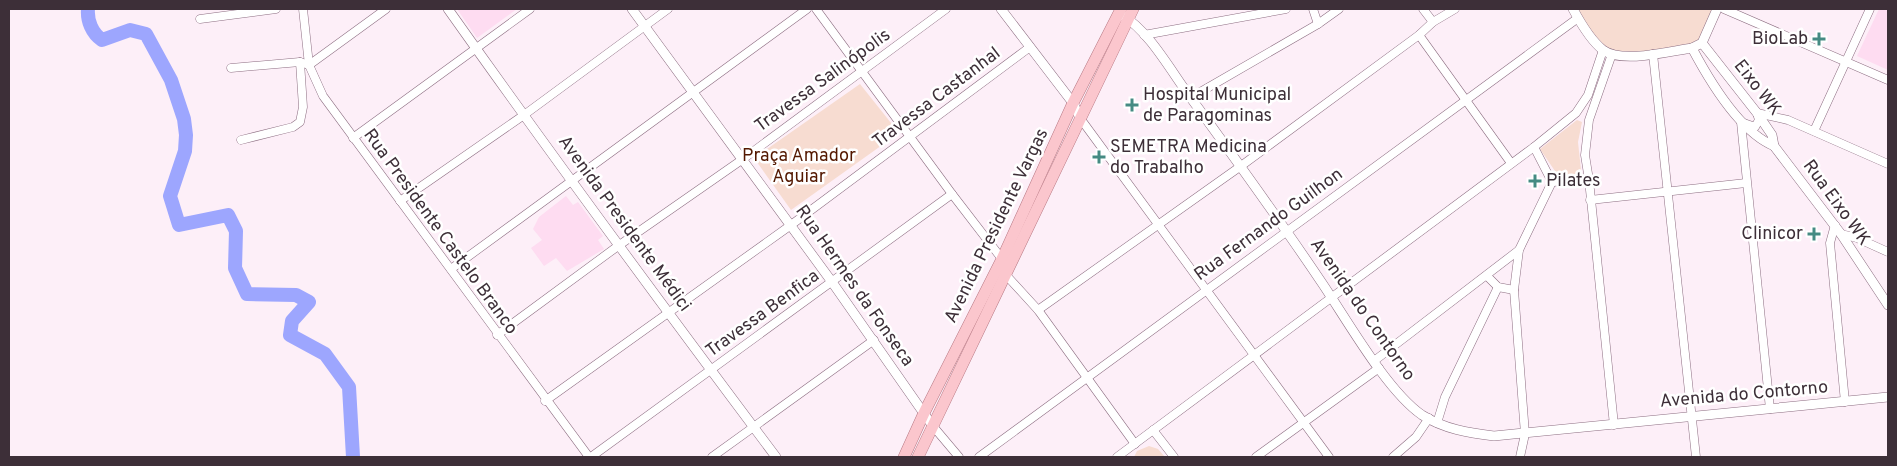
<svg xmlns="http://www.w3.org/2000/svg" width="1897" height="466" viewBox="0 0 1897 466" font-family="Overpass,sans-serif">
<style>
.built{fill:#fedcf1}
.green{fill:#f7dcd1}
.lines{fill:none;stroke-linecap:round;stroke-linejoin:round}
.river{stroke:#9da6fe;stroke-width:14}
.minor-casing{stroke:#8d6e82;stroke-width:9}
.tertiary-casing{stroke:#8d6e82;stroke-width:10}
.primary-casing{stroke:#b77883;stroke-width:12}
.minor{stroke:#fff;stroke-width:8}
.tertiary{stroke:#fff;stroke-width:9}
.primary{stroke:#fbc6cd;stroke-width:11}
.poi-dot{fill:#458b83;stroke:#fff;stroke-width:2}
.labels{text-anchor:middle;dominant-baseline:central;stroke-width:5;stroke-linejoin:round;paint-order:stroke}
.poi-label{font-size:18px;fill:#3d2f38;stroke:#fff;text-anchor:start}
.street-label{font-size:18px;fill:#3d2f38;stroke:#fff}
.park-label{font-size:18px;fill:#531800;stroke:#fff}
</style>
<rect width="100%" height="100%" fill="#fdeff8"/>
<g class="built">
<path d="M 457,9 L 517,9 L 477,38 Z"/>
<path d="M 1879,9 L 1888,9 L 1888,70 L 1857,56 Z"/>
<path d="M 566,196 L 573,205 L 578,202 L 603,236 L 598,240 L 604,249 L 567,271 L 556,258 L 544,266 L 531,248 L 542,240 L 533,229 L 539,217 Z"/>
</g>
<g class="green">
<path d="M 1576,9 L 1716,9 L 1698,46 C 1681,48 1618,59 1605,50 C 1596,43 1583,19 1576,9 Z"/>
<path d="M 860,84 L 899,133 L 791,210 L 754,158 Z"/>
<path d="M 1577,120 L 1582,122 L 1578,142 L 1581,170 C 1575,176 1565,177 1557,174 L 1540,149 Z"/>
<path d="M 1149,446 L 1158,449 L 1165,457 L 1134,457 L 1137,451 Z"/>
</g>
<g class="lines">
<path class="river" d="M 88,9 C 87,21 92,33 102,40 L 130,30 L 146,34 L 171,80 L 184,119 L 186,135 L 185,151 L 170,196 L 179,225 L 228,215 L 236,231 L 235,268 L 247,294 L 296,295 L 309,302 L 292,321 L 290,335 L 325,354 L 349,387 L 353,457"/>
<g class="minor-casing">
<g id="minor">
<path d="M 303,9 L 309,65 L 323,96 L 589,457"/>
<path d="M 816,9 L 952,194 L 1002,259"/>
<path d="M 1313,9 L 1318,24"/>
<path d="M 1423,9 L 1433,22 L 1455,9"/>
<path d="M 1724,9 L 1888,80"/>
<path d="M 200,19 L 276,9"/>
<path d="M 1144,35 L 1286,9"/>
<path d="M 1419,35 L 1511,163"/>
<path d="M 1612,54 L 1589,120 L 1585,155 L 1589,180 L 1614,425"/>
<path d="M 1653,54 L 1696,457"/>
<path d="M 231,68 L 300,62 L 309,65 L 386,9"/>
<path d="M 1190,98 L 1318,24 L 1339,9"/>
<path d="M 1080,118 L 1329,457"/>
<path d="M 1814,131 L 1870,9"/>
<path d="M 353,138 L 530,9"/>
<path d="M 241,140 L 293,127 L 300,122 L 303,107 L 300,62"/>
<path d="M 1534,147 L 1552,182 L 1589,180"/>
<path d="M 1590,200 L 1746,183"/>
<path d="M 400,201 L 524,115 L 668,9"/>
<path d="M 1835,225 L 1830,243 L 1845,402"/>
<path d="M 1841,234 L 1857,238 L 1888,252"/>
<path d="M 451,269 L 807,9"/>
<path d="M 1006,275 L 1038,310 L 1135,444"/>
<path d="M 1487,276 L 1498,287 L 1514,290"/>
<path d="M 1038,310 L 1241,166 L 1419,35 L 1433,22"/>
<path d="M 497,335 L 618,246 L 743,159 L 946,9"/>
<path d="M 1374,361 L 1519,250"/>
<path d="M 545,401 L 791,225 L 1030,47"/>
<path d="M 1770,409 L 1741,122 L 1755,127 L 1759,120 L 1757,113 L 1788,120 L 1888,164"/>
<path d="M 1437,423 L 1445,397 L 1498,287"/>
<path d="M 932,425 L 959,457"/>
<path d="M 1153,430 L 1174,457"/>
<path d="M 591,457 L 952,194"/>
<path d="M 712,457 L 874,340"/>
<path d="M 979,457 L 1578,18"/>
<path d="M 1117,457 L 1534,147 L 1576,113 L 1588,95 L 1603,50"/>
<path d="M 1256,457 L 1379,368"/>
<path d="M 1393,457 L 1416,437 L 1429,418"/>
<path d="M 1520,457 L 1525,434 L 1514,290 L 1519,250 L 1552,182"/>
</g>
</g>
<g class="tertiary-casing">
<g id="tertiary">
<path d="M 448,9 C 555,160 665,309 776,457"/>
<path d="M 632,9 L 832,282 L 932,425"/>
<path d="M 1001,9 L 1073,103 L 1080,118"/>
<path d="M 1573,9 C 1580,22 1590,40 1603,50 C 1622,64 1670,51 1692,48 L 1702,43 L 1717,9"/>
<path d="M 1123,16 C 1148,30 1171,71 1188,94 C 1234,157 1279,219 1322,283 C 1347,320 1387,391 1422,415 C 1444,429 1469,433 1494,436 L 1888,397"/>
<path d="M 1702,43 L 1757,113 L 1772,135 L 1774,146 L 1841,234 L 1888,305"/>
<path d="M 1692,48 C 1709,80 1740,132 1774,146"/>
</g>
</g>
<g class="primary-casing">
<g id="primary">
<path d="M 904,457 L 924,413 L 1002,259 L 1073,103 L 1121,9"/>
<path d="M 918,457 L 1133,9"/>
</g>
</g>
<use href="#minor" class="minor"/>
<use href="#tertiary" class="tertiary"/>
<use href="#primary" class="primary"/>
</g>
<g class="poi-dot">
<path d="M1816.5 31.5h5v5h5v5h-5v5h-5v-5h-5v-5h5z"/>
<path d="M1129.5 97.5h5v5h5v5h-5v5h-5v-5h-5v-5h5z"/>
<path d="M1096.5 149.5h5v5h5v5h-5v5h-5v-5h-5v-5h5z"/>
<path d="M1532.5 173.5h5v5h5v5h-5v5h-5v-5h-5v-5h5z"/>
<path d="M1811.5 226.5h5v5h5v5h-5v5h-5v-5h-5v-5h5z"/>
</g>
<g class="labels">
<g class="poi-label">
<text x="1808" y="39" text-anchor="end">BioLab</text>
<text x="1143" y="95">Hospital Municipal<tspan x="1143" dy="21">de Paragominas</tspan></text>
<text x="1110" y="147">SEMETRA Medicina<tspan x="1110" dy="21">do Trabalho</tspan></text>
<text x="1546" y="181">Pilates</text>
<text x="1803" y="234" text-anchor="end">Clinicor</text>
</g>
<g class="street-label">
<text transform="translate(823 81) rotate(-36)">Travessa Salinópolis</text>
<text transform="translate(1757 88) rotate(52)">Eixo WK</text>
<text transform="translate(937 98) rotate(-37)">Travessa Castanhal</text>
<text transform="translate(1836 203) rotate(54)">Rua Eixo WK</text>
<text transform="translate(624 224) rotate(54)">Avenida Presidente Médici</text>
<text transform="translate(1269 225) rotate(-36)">Rua Fernando Guilhon</text>
<text transform="translate(997 226) rotate(-64)">Avenida Presidente Vargas</text>
<text transform="translate(440 232) rotate(54)">Rua Presidente Castelo Branco</text>
<text transform="translate(854 286) rotate(55)">Rua Hermes da Fonseca</text>
<text transform="translate(1362 310) rotate(55)">Avenida do Contorno</text>
<text transform="translate(763 314) rotate(-36)">Travessa Benfica</text>
<text transform="translate(1744 395) rotate(-5)">Avenida do Contorno</text>
</g>
<g class="park-label">
<text x="799" y="156">Praça Amador<tspan x="799" dy="21">Aguiar</tspan></text>
</g>
</g>
<rect width="1897" height="466" fill="none" stroke="#3d2f38" stroke-width="20"/>
</svg>
